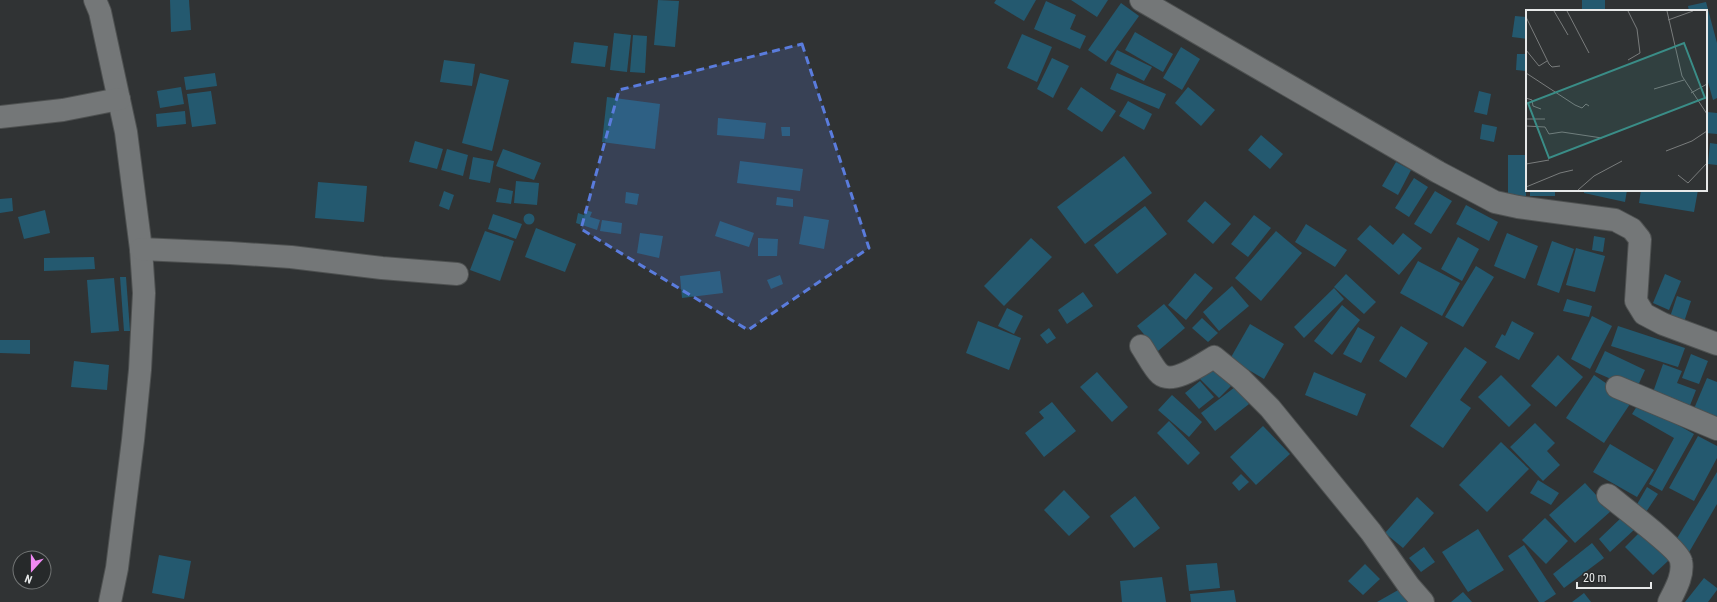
<svg xmlns="http://www.w3.org/2000/svg" width="1717" height="602" viewBox="0 0 1717 602" font-family="'Roboto Condensed',sans-serif">
<style>
.building{fill:#24596f}
.lines{fill:none;stroke-linecap:round;stroke-linejoin:round}
.minor-casing{stroke:#4e5151;stroke-width:24}
.minor{stroke:#747778;stroke-width:22}
.marked{fill:#5a7cdd;fill-opacity:0.2;stroke:#5a7cdd;stroke-width:3;stroke-dasharray:8 5;stroke-linejoin:round}
.inset-road{fill:none;stroke:#797c7c;stroke-width:1}
.view{fill:#3a8d87;fill-opacity:0.15;stroke:#3a8d87;stroke-width:2}
.inset-edge{fill:none;stroke:#e7e9e9;stroke-width:2}
</style>
<rect width="100%" height="100%" fill="#303334"/>
<g class="building">
<path d="M 170,0 L 189,0 L 191,30 L 171,32 Z"/>
<path d="M 658,0 L 679,1 L 675,47 L 654,45 Z"/>
<path d="M 996,0 L 1036,0 L 1024,21 L 994,3 Z"/>
<path d="M 1071,0 L 1108,0 L 1097,17 Z"/>
<rect x="1582" y="0" width="23" height="11"/>
<path d="M 1046,1 L 1076,15 L 1070,29 L 1086,36 L 1080,49 L 1034,29 Z"/>
<path d="M 1706,2 L 1717,43 L 1717,98 L 1713,100 L 1706,75 L 1706,11 L 1689,11 L 1688,6 Z"/>
<path d="M 1121,3 L 1139,16 L 1106,62 L 1088,50 Z"/>
<path d="M 1515,16 L 1527,17 L 1527,39 L 1512,37 Z"/>
<path d="M 1135,32 L 1173,54 L 1163,72 L 1125,50 Z"/>
<path d="M 614,33 L 631,35 L 627,72 L 610,70 Z"/>
<path d="M 1022,34 L 1052,47 L 1037,82 L 1007,68 Z"/>
<path d="M 633,35 L 647,36 L 645,73 L 630,72 Z"/>
<path d="M 574,42 L 608,46 L 605,67 L 571,63 Z"/>
<path d="M 1181,47 L 1200,59 L 1182,90 L 1163,78 Z"/>
<path d="M 1117,50 L 1152,67 L 1144,81 L 1110,64 Z"/>
<path d="M 1517,54 L 1527,54 L 1527,71 L 1516,70 Z"/>
<path d="M 1052,58 L 1069,66 L 1053,98 L 1037,89 Z"/>
<path d="M 444,60 L 475,64 L 472,86 L 440,82 Z"/>
<path d="M 215,73 L 217,86 L 186,90 L 184,77 Z"/>
<path d="M 480,73 L 509,80 L 492,151 L 462,143 Z"/>
<path d="M 1117,73 L 1166,94 L 1159,109 L 1110,89 Z"/>
<path d="M 181,87 L 184,104 L 160,108 L 157,91 Z"/>
<path d="M 1081,87 L 1116,111 L 1102,132 L 1067,109 Z"/>
<path d="M 1188,87 L 1215,110 L 1201,126 L 1175,103 Z"/>
<path d="M 211,91 L 216,124 L 192,127 L 187,94 Z"/>
<path d="M 1479,91 L 1491,94 L 1487,115 L 1474,112 Z"/>
<path d="M 607,97 L 660,104 L 655,149 L 602,142 Z"/>
<path d="M 1128,101 L 1152,114 L 1144,130 L 1119,116 Z"/>
<path d="M 185,111 L 186,124 L 157,127 L 156,114 Z"/>
<path d="M 1707,112 L 1717,113 L 1717,134 L 1706,133 Z"/>
<path d="M 718,118 L 766,123 L 764,139 L 717,135 Z"/>
<path d="M 1482,124 L 1497,127 L 1494,142 L 1480,139 Z"/>
<path d="M 781,127 L 790,127 L 790,136 L 782,136 Z"/>
<path d="M 1261,135 L 1283,154 L 1270,169 L 1248,150 Z"/>
<path d="M 415,141 L 443,149 L 437,169 L 409,162 Z"/>
<path d="M 1710,143 L 1717,144 L 1717,165 L 1708,164 Z"/>
<path d="M 447,149 L 468,155 L 463,176 L 441,170 Z"/>
<path d="M 503,149 L 541,163 L 534,180 L 496,166 Z"/>
<rect x="1508" y="155" width="18" height="44"/>
<path d="M 1124,156 L 1152,193 L 1085,244 L 1057,207 Z"/>
<path d="M 473,157 L 494,161 L 490,183 L 469,179 Z"/>
<path d="M 740,161 L 803,169 L 800,191 L 737,183 Z"/>
<path d="M 1396,162 L 1411,170 L 1398,195 L 1382,186 Z"/>
<path d="M 1414,178 L 1428,187 L 1409,217 L 1395,208 Z"/>
<path d="M 516,181 L 539,183 L 537,205 L 514,203 Z"/>
<path d="M 318,182 L 367,186 L 364,222 L 315,218 Z"/>
<path d="M 499,188 L 513,191 L 511,204 L 496,202 Z"/>
<rect x="1530" y="190" width="25" height="6"/>
<path d="M 1584,190 L 1627,190 L 1625,202 L 1584,193 Z"/>
<path d="M 1641,190 L 1659,192 L 1659,190 L 1698,190 L 1694,212 L 1639,203 Z"/>
<path d="M 444,191 L 454,195 L 449,210 L 439,206 Z"/>
<path d="M 1435,191 L 1452,201 L 1431,234 L 1414,224 Z"/>
<path d="M 626,192 L 639,194 L 637,205 L 625,203 Z"/>
<path d="M 777,197 L 793,199 L 793,207 L 776,205 Z"/>
<path d="M 12,198 L 13,211 L 0,213 L 0,199 Z"/>
<path d="M 1205,201 L 1231,224 L 1213,244 L 1187,221 Z"/>
<path d="M 1466,205 L 1498,222 L 1489,241 L 1456,224 Z"/>
<path d="M 1145,206 L 1167,234 L 1117,274 L 1094,245 Z"/>
<path d="M 45,210 L 50,233 L 24,239 L 18,217 Z"/>
<path d="M 585,210 L 592,212 L 590,217 L 600,220 L 597,230 L 576,223 L 578,213 L 584,215 Z"/>
<circle cx="529" cy="219" r="5.5"/>
<path d="M 493,214 L 522,224 L 516,239 L 488,229 Z"/>
<path d="M 1254,215 L 1271,228 L 1248,257 L 1231,244 Z"/>
<path d="M 804,216 L 829,220 L 824,249 L 799,244 Z"/>
<path d="M 602,220 L 622,223 L 621,234 L 600,231 Z"/>
<path d="M 720,221 L 754,233 L 749,247 L 715,236 Z"/>
<path d="M 1306,224 L 1347,250 L 1335,267 L 1295,242 Z"/>
<path d="M 1370,225 L 1393,245 L 1403,233 L 1422,248 L 1399,275 L 1357,239 Z"/>
<path d="M 536,228 L 576,244 L 565,272 L 525,257 Z"/>
<path d="M 485,231 L 514,241 L 500,281 L 470,270 Z"/>
<path d="M 1276,231 L 1302,253 L 1261,301 L 1235,278 Z"/>
<path d="M 640,233 L 663,236 L 659,258 L 637,253 Z"/>
<path d="M 1507,233 L 1538,246 L 1525,279 L 1494,266 Z"/>
<path d="M 1594,236 L 1605,238 L 1603,252 L 1592,250 Z"/>
<path d="M 1458,237 L 1479,249 L 1462,281 L 1441,269 Z"/>
<path d="M 758,238 L 778,239 L 777,256 L 758,256 Z"/>
<path d="M 1031,238 L 1052,257 L 1004,306 L 984,286 Z"/>
<path d="M 1552,241 L 1574,249 L 1559,293 L 1537,285 Z"/>
<path d="M 1576,248 L 1605,256 L 1595,292 L 1566,285 Z"/>
<path d="M 94,257 L 95,269 L 44,271 L 44,258 Z"/>
<path d="M 1418,261 L 1460,283 L 1442,316 L 1400,293 Z"/>
<path d="M 1476,266 L 1494,277 L 1463,327 L 1445,317 Z"/>
<path d="M 720,271 L 723,293 L 682,298 L 680,276 Z"/>
<path d="M 1195,273 L 1213,288 L 1186,320 L 1168,305 Z"/>
<path d="M 1346,274 L 1376,302 L 1364,314 L 1334,287 Z"/>
<path d="M 1665,274 L 1681,281 L 1669,310 L 1653,303 Z"/>
<path d="M 780,275 L 783,284 L 771,289 L 767,280 Z"/>
<path d="M 120,277 L 126,277 L 130,331 L 124,331 Z"/>
<path d="M 114,278 L 119,331 L 91,333 L 87,280 Z"/>
<path d="M 1232,286 L 1249,306 L 1219,331 L 1203,312 Z"/>
<path d="M 1334,288 L 1344,299 L 1304,338 L 1294,327 Z"/>
<path d="M 1083,292 L 1093,306 L 1067,324 L 1058,310 Z"/>
<path d="M 1677,296 L 1691,301 L 1684,322 L 1670,317 Z"/>
<path d="M 1567,299 L 1592,306 L 1589,317 L 1563,311 Z"/>
<path d="M 1164,304 L 1185,328 L 1158,351 L 1137,326 Z"/>
<path d="M 1342,305 L 1360,320 L 1332,355 L 1314,341 Z"/>
<path d="M 1007,308 L 1023,316 L 1014,334 L 998,326 Z"/>
<path d="M 1592,316 L 1612,326 L 1590,369 L 1571,359 Z"/>
<path d="M 1202,318 L 1218,333 L 1208,342 L 1192,328 Z"/>
<path d="M 978,321 L 1021,338 L 1009,370 L 966,353 Z"/>
<path d="M 1512,321 L 1534,333 L 1519,360 L 1495,347 L 1502,334 L 1505,336 Z"/>
<path d="M 1250,324 L 1284,344 L 1264,379 L 1230,359 Z"/>
<path d="M 1401,326 L 1428,343 L 1406,378 L 1379,361 Z"/>
<path d="M 1618,326 L 1685,348 L 1678,367 L 1611,346 Z"/>
<path d="M 1358,327 L 1375,337 L 1361,363 L 1343,354 Z"/>
<path d="M 1049,328 L 1056,338 L 1047,344 L 1040,335 Z"/>
<path d="M 0,340 L 30,340 L 30,354 L 0,353 Z"/>
<path d="M 1465,347 L 1487,362 L 1460,400 L 1471,408 L 1443,448 L 1410,426 Z"/>
<path d="M 1605,351 L 1645,370 L 1636,390 L 1595,372 Z"/>
<path d="M 1691,354 L 1708,361 L 1699,384 L 1682,378 Z"/>
<path d="M 1558,355 L 1583,377 L 1556,407 L 1531,386 Z"/>
<path d="M 74,361 L 109,365 L 107,390 L 71,387 Z"/>
<path d="M 1663,364 L 1682,371 L 1677,383 L 1696,390 L 1689,408 L 1652,395 Z"/>
<path d="M 1211,366 L 1231,386 L 1219,398 L 1199,378 Z"/>
<path d="M 1097,372 L 1128,407 L 1112,422 L 1080,387 Z"/>
<path d="M 1314,372 L 1366,394 L 1357,416 L 1305,395 Z"/>
<path d="M 1501,375 L 1531,405 L 1509,427 L 1478,397 Z"/>
<path d="M 1594,375 L 1632,401 L 1604,443 L 1566,418 Z"/>
<path d="M 1707,378 L 1717,382 L 1717,421 L 1693,411 Z"/>
<path d="M 1200,381 L 1214,397 L 1199,409 L 1185,393 Z"/>
<path d="M 1235,387 L 1249,404 L 1215,431 L 1201,413 Z"/>
<path d="M 1172,395 L 1202,422 L 1189,437 L 1158,410 Z"/>
<path d="M 1052,402 L 1076,431 L 1044,457 L 1025,433 L 1044,418 L 1039,412 Z"/>
<path d="M 1639,403 L 1694,434 L 1662,491 L 1649,484 L 1674,438 L 1632,414 Z"/>
<path d="M 1169,421 L 1200,453 L 1188,465 L 1157,433 Z"/>
<path d="M 1535,423 L 1555,443 L 1547,451 L 1560,465 L 1543,481 L 1510,447 Z"/>
<path d="M 1263,426 L 1290,454 L 1256,485 L 1230,457 Z"/>
<path d="M 1698,436 L 1717,446 L 1717,458 L 1694,501 L 1669,488 Z"/>
<path d="M 1501,442 L 1529,469 L 1487,512 L 1459,485 Z"/>
<path d="M 1610,444 L 1654,470 L 1637,497 L 1593,472 Z"/>
<path d="M 1717,472 L 1717,504 L 1688,554 L 1673,545 Z"/>
<path d="M 1241,474 L 1249,482 L 1239,491 L 1232,483 Z"/>
<path d="M 1538,480 L 1559,493 L 1551,505 L 1530,493 Z"/>
<path d="M 1585,483 L 1611,511 L 1575,543 L 1549,515 Z"/>
<path d="M 1647,487 L 1658,494 L 1646,512 L 1636,506 Z"/>
<path d="M 1064,490 L 1090,517 L 1069,536 L 1044,510 Z"/>
<path d="M 1135,496 L 1160,528 L 1134,548 L 1110,516 Z"/>
<path d="M 1417,497 L 1434,513 L 1403,548 L 1385,533 Z"/>
<path d="M 1623,516 L 1635,529 L 1610,552 L 1599,539 Z"/>
<path d="M 1545,518 L 1568,541 L 1546,564 L 1522,540 Z"/>
<path d="M 1478,529 L 1504,570 L 1468,592 L 1442,552 Z"/>
<path d="M 1640,532 L 1669,560 L 1653,575 L 1625,547 Z"/>
<path d="M 1592,543 L 1604,558 L 1564,588 L 1553,574 Z"/>
<path d="M 1524,545 L 1556,594 L 1544,602 L 1539,602 L 1508,556 Z"/>
<path d="M 1424,547 L 1435,562 L 1421,572 L 1409,558 Z"/>
<path d="M 159,555 L 191,561 L 184,599 L 152,593 Z"/>
<path d="M 1217,563 L 1220,588 L 1189,591 L 1186,565 Z"/>
<path d="M 1365,564 L 1380,579 L 1363,595 L 1348,581 Z"/>
<path d="M 1162,577 L 1166,602 L 1122,602 L 1120,581 Z"/>
<path d="M 1704,578 L 1717,588 L 1717,590 L 1708,602 L 1685,602 Z"/>
<path d="M 1400,589 L 1408,602 L 1377,602 Z"/>
<path d="M 1234,590 L 1236,602 L 1191,602 L 1190,594 Z"/>
<path d="M 1463,592 L 1472,602 L 1451,602 Z"/>
<path d="M 1584,593 L 1591,602 L 1572,602 Z"/>
</g>
<g class="lines">
<g class="minor-casing">
<g id="minor">
<path d="M 95,0 L 100,12 L 126,132 L 141,249 L 144,293 L 140,370 L 133,440 L 117,568 L 110,602"/>
<path d="M 1141,0 L 1438,172 L 1495,202 L 1518,207 L 1615,220 L 1632,229 L 1640,239 L 1636,301 L 1644,314 L 1663,324 L 1717,344"/>
<path d="M 0,117 L 63,110 L 119,99"/>
<path d="M 141,249 L 230,253 L 291,257 L 382,268 L 457,274"/>
<path d="M 1141,346 C 1146,353 1154,369 1160,374 C 1173,385 1202,364 1214,357 L 1241,379 L 1270,408 L 1371,532 L 1409,586 L 1423,602"/>
<path d="M 1617,387 L 1717,429"/>
<path d="M 1608,495 C 1621,506 1679,549 1681,561 C 1684,575 1675,590 1669,602"/>
</g>
</g>
<use href="#minor" class="minor"/>
</g>
<path class="marked" d="M 802,44 L 869,248 L 748,330 L 581,229 L 619,90 Z"/>
<g transform="translate(1526 10)">
<rect width="181" height="181" fill="#303334"/>
<path class="inset-road" d="M 28,1 L 42,25M 41,1 L 63,43M 102,1 L 111,19 L 114,43 L 102,50M 141,1 L 156,66 L 181,104M 0,7 L 23,54 L 26,57 L 34,56M 142,10 L 167,1M 0,40 L 13,56 L 21,51M 0,63 L 49,95 L 56,98 L 60,94 L 63,96M 128,79 L 158,70M 165,83 L 181,74M 0,88 L 6,90 L 7,96 L 15,99M 0,109 L 19,109M 0,116 L 19,117 L 23,124 L 36,122 L 76,128M 140,141 L 166,131 L 181,121M 0,154 L 23,150M 152,165 L 162,173 L 181,153M 0,177 L 34,163 L 47,160M 52,180 L 68,166 L 96,151"/>
<path class="view" d="M 158,33 L 179,88 L 23,148 L 2,93 Z"/>
<rect width="181" height="181" class="inset-edge"/>
</g>
<g transform="translate(32 570) rotate(201)"><circle r="19" fill="#26292a" stroke="#737676"/>
<path d="M0-3L7 15L0 10L-7 15Z" fill="#f18af4"/>
<text y="-6" font-size="11" font-weight="bold" text-anchor="middle" fill="#e7e9e9">N</text>
</g>
<path d="M1577 582v6h74v-6" fill="none" stroke="#e7e9e9" stroke-width="2"/>
<text x="1583" y="582" font-size="12" fill="#e7e9e9" stroke="#26292a" stroke-width="3" paint-order="stroke">20 m</text>
</svg>
